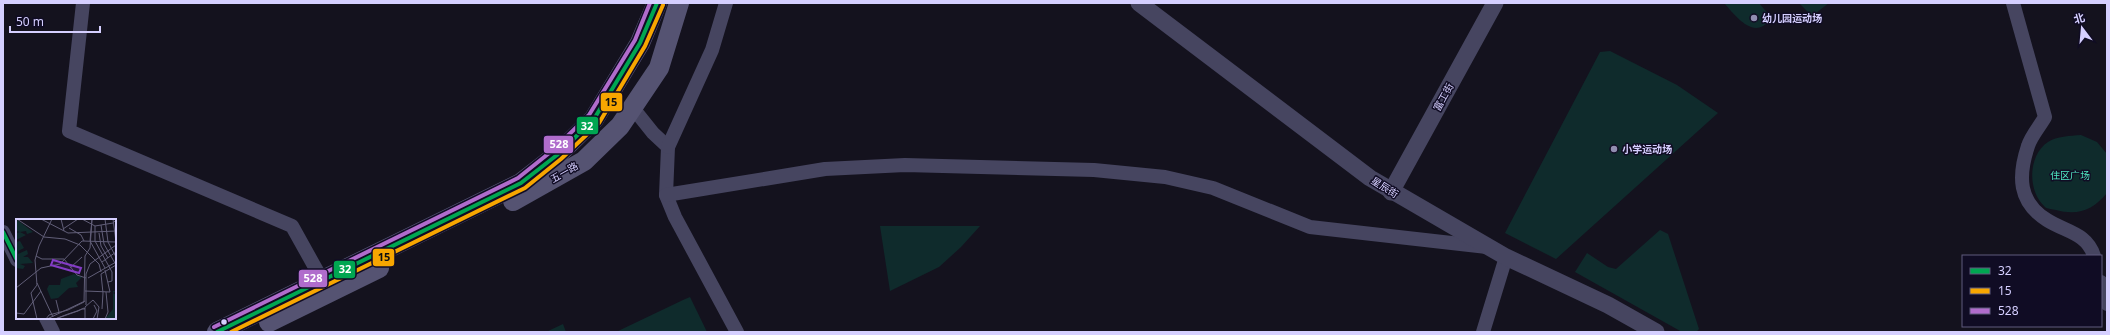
<svg xmlns="http://www.w3.org/2000/svg" width="2110" height="335" viewBox="0 0 2110 335" font-family="'Noto Sans','Noto Sans SC',sans-serif">
<style>
.green{fill:#0f2b2c}
.lines{fill:none;stroke-linecap:round;stroke-linejoin:round}
.minor{stroke:#464560;stroke-width:14}
.tertiary{stroke:#464560;stroke-width:17}
.secondary{stroke:#555372;stroke-width:20}
.bus-1-casing{stroke:#100c24;stroke-width:7}
.bus-2-casing{stroke:#100c24;stroke-width:7}
.bus-3-casing{stroke:#100c24;stroke-width:7}
.bus-1{stroke:#00a651;stroke-width:4}
.bus-2{stroke:#f7a600;stroke-width:4}
.bus-3{stroke:#b06ccc;stroke-width:4}
.poi-dot{fill:#918db0;stroke:#100c24;stroke-width:1.5}
.bus-dot{fill:#d5cfff;stroke:#100c24;stroke-width:1.5}
.labels{text-anchor:middle;dominant-baseline:central;stroke-width:3;stroke-linejoin:round;paint-order:stroke}
.poi-label{font-size:10px;font-weight:bold;fill:#d5cfff;stroke:#100c24;text-anchor:start}
.street-label{font-size:10px;fill:#d5cfff;stroke:#100c24}
.park-label{font-size:10px;fill:#50eac4;stroke:#100c24}
.inset-road{fill:none;stroke:#615e78;stroke-width:1}
.view{fill:#843cc5;fill-opacity:0.15;stroke:#843cc5;stroke-width:2}
.inset-edge{fill:none;stroke:#d5cfff;stroke-width:2}
.line-badge{stroke:#100c24;stroke-width:1.5}
.badge-label{font-size:11px;text-anchor:middle;font-weight:bold;fill:#fff}
.pale-badge-label{font-size:11px;text-anchor:middle;font-weight:bold;fill:#111}
</style>
<rect width="100%" height="100%" fill="#14121e"/>
<g class="green">
<path d="M 1724,3 L 1759,3 L 1769,15 L 1769,21 C 1753,40 1735,15 1724,3 Z"/>
<path d="M 1799,3 L 1829,3 L 1812,16 Z"/>
<path d="M 1610,51 L 1677,85 L 1718,113 L 1556,259 L 1505,233 L 1600,52 Z"/>
<path d="M 2081,135 L 2097,142 L 2107,154 L 2107,193 C 2093,210 2078,216 2056,210 C 2053,209 2047,209 2045,207 C 2027,191 2028,155 2048,142 C 2057,136 2070,136 2081,135 Z"/>
<path d="M 880,226 L 980,226 L 961,247 L 939,267 L 890,291 Z"/>
<path d="M 1660,230 L 1668,234 L 1699,329 L 1696,332 L 1682,332 L 1575,272 L 1587,253 L 1608,267 L 1616,269 Z"/>
<path d="M 690,297 L 707,332 L 616,332 L 683,300 Z"/>
<path d="M 563,324 L 566,332 L 546,332 Z"/>
</g>
<g class="lines">
<g class="minor">
<path d="M 83,3 L 69,131 L 292,226 L 326,287"/>
<path d="M 2013,3 L 2045,117 C 2040,126 2031,136 2028,146 C 2018,176 2018,202 2047,220 C 2066,232 2087,233 2094,256"/>
<path d="M 633,108 L 653,133 L 668,147 L 666,195 L 675,217 L 737,332"/>
<path d="M 668,147 L 712,50 L 726,3"/>
<path d="M 666,195 L 825,169 L 905,165 L 1094,170 L 1165,177 L 1213,188 L 1310,227 L 1487,247"/>
<path d="M 3,232 L 17,260"/>
<path d="M 2101,282 L 2107,304"/>
<path d="M 46,318 L 53,332"/>
<path d="M 1483,332 L 1506,257"/>
</g>
<g class="tertiary">
<path d="M 1139,3 L 1370,178 L 1506,257 L 1608,305 L 1656,332"/>
<path d="M 1391,192 L 1495,3"/>
</g>
<g class="secondary">
<path d="M 513,201 L 584,161 L 620,126 L 659,68 L 679,3"/>
<path d="M 269,322 L 379,268"/>
<path d="M 217,332 L 521,183 L 557,155 L 594,119 L 640,43 L 657,3"/>
</g>
<g class="bus-1-casing">
<g id="bus-1">
<path d="M 3,232 L 17,260"/>
<path d="M 217,332 L 521,183 L 557,155 L 594,119 L 640,43 L 657,3"/>
</g>
</g>
<g class="bus-2-casing">
<path id="bus-2" d="M 231,332 L 525,188 L 561,159 L 599,123 L 645,46 L 663,5"/>
</g>
<g class="bus-3-casing">
<path id="bus-3" d="M 214,327 L 518,178 L 553,150 L 589,115 L 635,40 L 650,3"/>
</g>
<use href="#bus-1" class="bus-1"/>
<use href="#bus-2" class="bus-2"/>
<use href="#bus-3" class="bus-3"/>
</g>
<g class="poi-dot">
<circle cx="1754" cy="18" r="4"/>
<circle cx="1614" cy="149" r="4"/>
</g>
<circle class="bus-dot" cx="224" cy="322" r="3.5"/>
<g class="labels">
<g class="poi-label">
<text x="1762" y="18">幼儿园运动场</text>
<text x="1622" y="149">小学运动场</text>
</g>
<g class="street-label">
<text transform="translate(1443 97) rotate(-61)">富工街</text>
<text transform="translate(564 172) rotate(-30)">五一路</text>
<text transform="translate(1385 187) rotate(32)">星辰街</text>
</g>
<g class="park-label">
<text x="2070" y="175">住区广场</text>
</g>
</g>
<g transform="translate(16 219)">
<rect width="100" height="100" fill="#14121e"/>
<path d="M 0,0 L 17,13 L 11,15 L 10,12 L 4,13 L 10,16 L 0,21 L 0,14 L 4,13 L 0,12 ZM 4,22 L 8,29 L 2,32 L 2,35 L 11,31 L 12,35 L 7,38 L 12,38 L 17,44 L 4,45 L 9,47 L 7,50 L 0,49 L 0,23 ZM 58,55 L 66,58 L 60,64 L 62,68 L 53,69 L 42,79 L 35,80 L 31,70 L 33,66 L 44,66 L 45,60 ZM 97,72 L 100,72 L 97,74 L 100,76 L 100,100 L 89,100 L 97,90 Z" fill="#0f2b2c"/>
<path class="inset-road" d="M 1,0 L 28,18 L 49,20 L 64,26 L 83,45 L 85,53M 25,0 L 52,14 L 100,12M 45,0 L 48,12M 66,0 L 79,7 L 97,4 L 100,1M 89,0 L 92,23 L 100,38M 97,0 L 100,23M 85,6 L 88,25 L 100,46M 79,7 L 79,22 L 96,53 L 96,62 L 92,63M 53,9 L 65,16 L 68,22M 47,10 L 62,0M 83,14 L 85,27 L 92,39M 74,22 L 89,49M 74,22 L 76,0M 20,37 L 26,40 L 48,40M 48,40 L 61,56 L 70,59M 86,43 L 100,33M 54,49 L 66,38M 89,51 L 94,73M 72,59 L 100,43M 21,64 L 37,98M 0,69 L 25,49 L 44,45 L 66,22 L 100,23M 69,72 L 94,73M 87,74 L 85,55 L 100,46M 40,81 L 43,93M 70,86 L 70,55 L 74,45 L 100,26M 86,90 L 87,74M 0,94 L 8,95 L 25,72M 21,100 L 15,74 L 21,66 L 19,41 L 23,27 L 36,0M 30,100 L 33,96 L 52,91 L 68,83 L 69,37 L 74,29 L 76,0M 31,100 L 69,82M 39,100 L 52,95 L 61,92 L 66,90 L 68,89 L 69,90 L 66,90 L 62,92 L 39,100M 69,100 L 69,88 L 77,81 L 83,88 L 81,100M 77,100 L 81,92 L 78,86M 89,100 L 92,93 L 90,73"/>
<path class="view" d="M 37,41 L 65,49 L 63,54 L 35,46 Z"/>
<rect width="100" height="100" class="inset-edge"/>
</g>
<g class="line-badge">
<rect x="600" y="92" width="23" height="20" rx="4" fill="#f7a600"/>
<rect x="576" y="116" width="23" height="19" rx="4" fill="#00a651"/>
<rect x="543" y="135" width="31" height="19" rx="4" fill="#b06ccc"/>
<rect x="372" y="248" width="23" height="19" rx="4" fill="#f7a600"/>
<rect x="333" y="260" width="23" height="19" rx="4" fill="#00a651"/>
<rect x="298" y="269" width="30" height="19" rx="4" fill="#b06ccc"/>
</g>
<g class="badge-label">
<text x="587" y="130">32</text>
<text x="559" y="148">528</text>
<text x="345" y="273">32</text>
<text x="313" y="282">528</text>
</g>
<g class="pale-badge-label">
<text x="611" y="106">15</text>
<text x="384" y="261">15</text>
</g>
<rect width="2110" height="335" fill="none" stroke="#d5cfff" stroke-width="8"/>
<rect x="1962" y="255" width="140" height="72" fill="#100c24" stroke="#5f5a7c"/>
<rect x="1970" y="268" width="20" height="6" fill="#00a651" stroke="#5f5a7c"/>
<text x="1998" y="275" font-size="12" fill="#d5cfff">32</text>
<rect x="1970" y="288" width="20" height="6" fill="#f7a600" stroke="#5f5a7c"/>
<text x="1998" y="295" font-size="12" fill="#d5cfff">15</text>
<rect x="1970" y="308" width="20" height="6" fill="#b06ccc" stroke="#5f5a7c"/>
<text x="1998" y="315" font-size="12" fill="#d5cfff">528</text>
<g transform="translate(2082 28) rotate(344)" stroke="#100c24" stroke-width="3" paint-order="stroke">
<path d="M0-3L7 15L0 10L-7 15Z" fill="#d5cfff"/>
<text y="-6" font-size="11" font-weight="bold" text-anchor="middle" fill="#d5cfff">北</text>
</g>
<path d="M10 26v6h90v-6" fill="none" stroke="#d5cfff" stroke-width="2"/>
<text x="16" y="26" font-size="12" fill="#d5cfff" stroke="#100c24" stroke-width="3" paint-order="stroke">50 m</text>
</svg>
